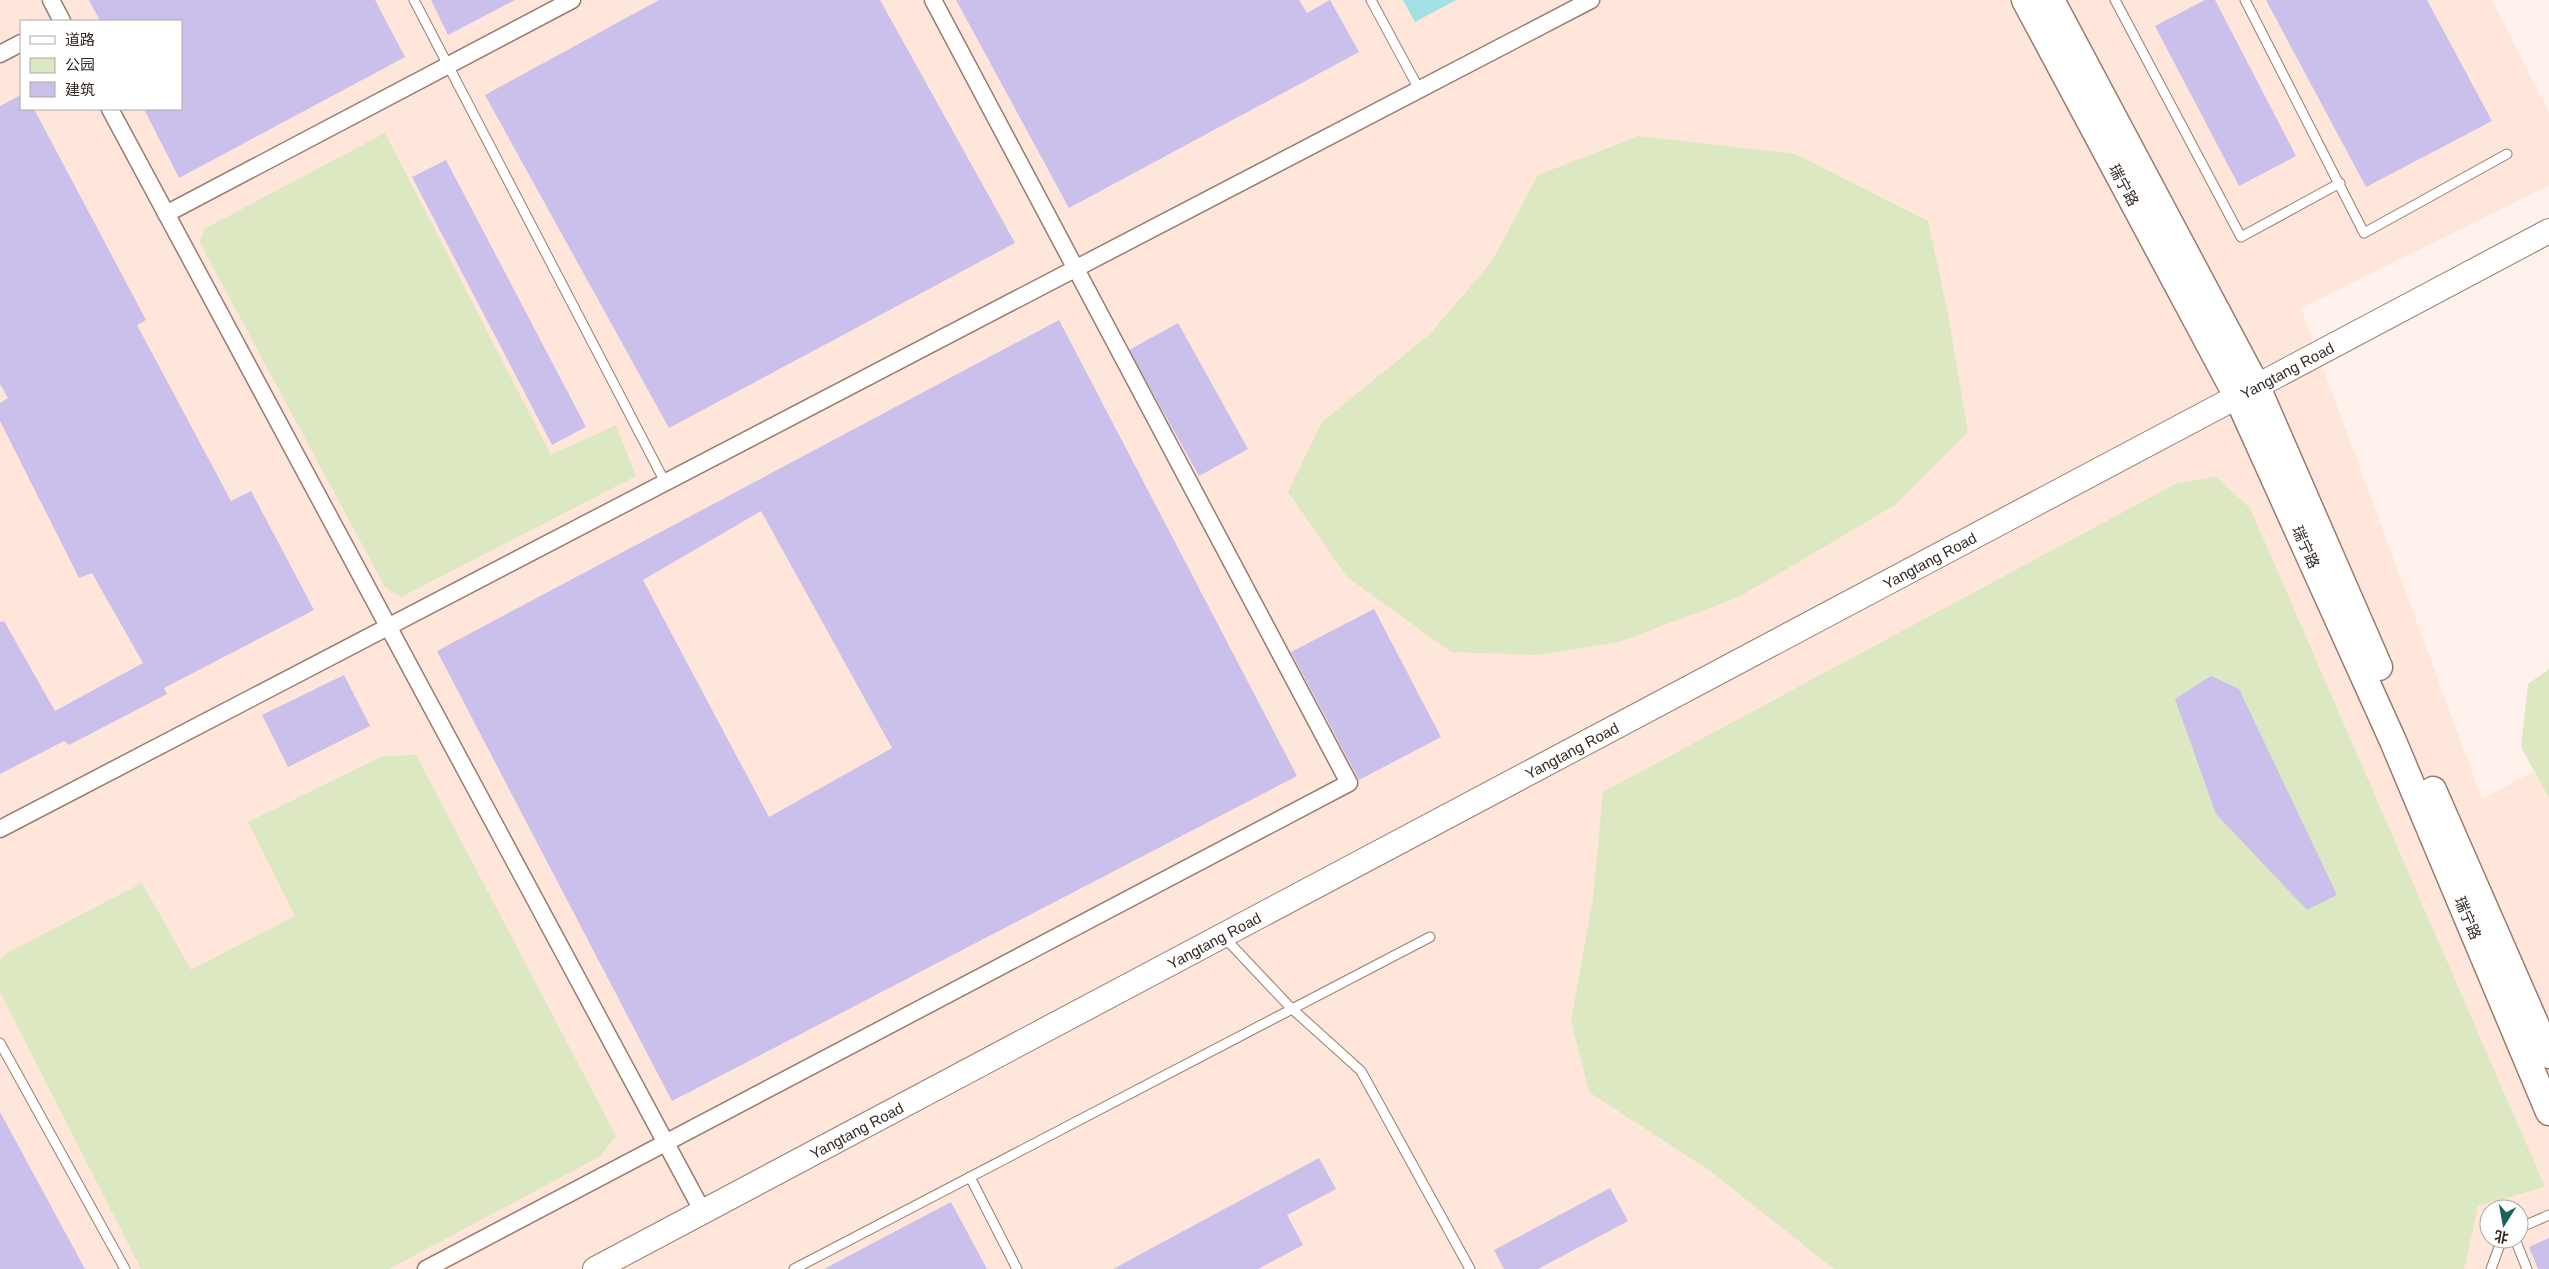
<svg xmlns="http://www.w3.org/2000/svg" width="2549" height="1269" viewBox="0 0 2549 1269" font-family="Helvetica,'Noto Sans SC',sans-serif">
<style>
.built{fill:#fee6da;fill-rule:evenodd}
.green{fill:#dbe8c2}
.water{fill:#a1e0e3}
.building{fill:#cbbfec;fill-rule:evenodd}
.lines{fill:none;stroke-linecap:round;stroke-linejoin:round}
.service-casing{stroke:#987d6e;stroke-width:11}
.minor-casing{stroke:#987d6e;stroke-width:19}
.secondary-casing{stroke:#987d6e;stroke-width:26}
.primary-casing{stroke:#987d6e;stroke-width:29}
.service{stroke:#fff;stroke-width:9}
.minor{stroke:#fff;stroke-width:16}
.secondary{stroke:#fff;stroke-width:24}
.primary{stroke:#fff;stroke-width:26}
.labels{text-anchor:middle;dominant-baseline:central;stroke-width:4;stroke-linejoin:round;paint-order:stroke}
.street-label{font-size:15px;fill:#342922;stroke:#fff}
</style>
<rect width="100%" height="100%" fill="#fff2ec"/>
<path class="built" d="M 0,0 L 2492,0 L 2549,112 L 2549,185 L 2301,308 L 2482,799 L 2534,771 L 2549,798 L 2549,1269 L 0,1269 ZM 21,21 L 181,21 L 181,109 L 21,109 ZM 2489,1209 L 2519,1209 L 2519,1239 L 2489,1239 Z"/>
<g class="green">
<path d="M 385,133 L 551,455 L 616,425 L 636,476 L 401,597 L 385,587 L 200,243 L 204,229 Z"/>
<path d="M 1639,136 L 1795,154 L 1928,221 L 1948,314 L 1968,432 L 1895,505 L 1739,597 L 1619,642 L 1539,655 L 1451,652 L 1347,577 L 1288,492 L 1322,422 L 1430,334 L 1492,261 L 1538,175 Z"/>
<path d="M 2216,477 L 2250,508 L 2545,1187 L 2478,1206 L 2464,1269 L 1834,1269 L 1710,1171 L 1589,1092 L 1571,1021 L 1593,899 L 1603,792 L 2177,483 Z"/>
<path d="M 2549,669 L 2549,798 L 2521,747 L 2528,684 Z"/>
<path d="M 416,755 L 616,1136 L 599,1157 L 389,1269 L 141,1269 L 0,992 L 0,959 L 7,953 L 142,883 L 191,970 L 295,916 L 248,822 L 383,756 Z"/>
</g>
<path class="water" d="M 1403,0 L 1456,0 L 1415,22 Z"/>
<g class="building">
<path d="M 89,0 L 375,0 L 405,57 L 179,178 L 144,109 L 181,109 L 181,21 L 100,21 Z"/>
<path d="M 431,0 L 515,0 L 448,35 Z"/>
<path d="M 659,0 L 880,0 L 1015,243 L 669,428 L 485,95 Z"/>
<path d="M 956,0 L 1299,0 L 1307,13 L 1330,0 L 1359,52 L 1069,208 Z"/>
<path d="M 2205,0 L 2215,0 L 2296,156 L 2239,186 L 2155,26 Z"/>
<path d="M 2266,0 L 2427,0 L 2492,121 L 2366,187 Z"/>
<path d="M 21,95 L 21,109 L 34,109 L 146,320 L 137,325 L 231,501 L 251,491 L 314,610 L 164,688 L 167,694 L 69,745 L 64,741 L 0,774 L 0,622 L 4,621 L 55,711 L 143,663 L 92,573 L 79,578 L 0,421 L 0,403 L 8,398 L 0,384 L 0,106 Z"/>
<path d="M 446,160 L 586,427 L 552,445 L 412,177 Z"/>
<path d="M 1059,320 L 1297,776 L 672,1101 L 437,651 ZM 761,511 L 892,748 L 769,817 L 643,580 Z"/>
<path d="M 1178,323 L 1248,449 L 1199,476 L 1129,350 Z"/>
<path d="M 1374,609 L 1441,737 L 1359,780 L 1291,652 Z"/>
<path d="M 344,675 L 370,726 L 288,767 L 262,715 Z"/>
<path d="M 2211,676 L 2239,689 L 2337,895 L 2307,910 L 2216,814 L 2175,699 Z"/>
<path d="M 0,1112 L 85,1269 L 0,1269 Z"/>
<path d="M 1319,1158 L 1336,1189 L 1287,1215 L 1303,1245 L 1258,1269 L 1113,1269 Z"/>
<path d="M 1610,1188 L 1628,1221 L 1538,1269 L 1504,1269 L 1494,1250 Z"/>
<path d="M 951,1202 L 987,1269 L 824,1269 Z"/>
<path d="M 2549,1238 L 2549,1269 L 2538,1269 L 2529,1247 Z"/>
</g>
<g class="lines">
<g class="service-casing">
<g id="service">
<path d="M 414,0 L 665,482"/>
<path d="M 1371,0 L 1419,89"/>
<path d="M 2115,0 L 2241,237 L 2340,183"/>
<path d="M 2245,0 L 2364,233 L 2507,154"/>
<path d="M 1223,936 L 1289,1006 L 1361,1071 L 1470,1269"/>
<path d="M 0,1043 L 125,1269"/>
<path d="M 970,1177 L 1017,1269"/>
<path d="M 2519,1228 L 2549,1215"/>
<path d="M 2515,1239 L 2527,1269"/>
<path d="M 794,1269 L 1430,937"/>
<path d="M 2491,1269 L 2502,1239"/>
</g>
</g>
<g class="minor-casing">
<g id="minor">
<path d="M 51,0 L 62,21"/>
<path d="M 0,54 L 21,43"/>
<path d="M 110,109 L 703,1212"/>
<path d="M 166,214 L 572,0"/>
<path d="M 0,829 L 1591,0"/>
<path d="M 426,1269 L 1349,783 L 933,0"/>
</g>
</g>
<g class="secondary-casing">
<g id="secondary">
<path id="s1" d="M 595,1269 L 2549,231"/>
</g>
</g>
<g class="primary-casing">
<g id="primary">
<path d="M 2025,0 L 2237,396 L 2393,741 L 2549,1112"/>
<path d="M 2051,0 L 2256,385 L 2379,667"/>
<path d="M 2433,790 L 2549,1055"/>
</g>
</g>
<use href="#service" class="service"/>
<use href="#minor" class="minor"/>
<use href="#secondary" class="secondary"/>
<use href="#primary" class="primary"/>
</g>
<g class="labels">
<g class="street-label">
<text transform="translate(2124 185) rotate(62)">瑞宁路</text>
<text stroke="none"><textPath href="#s1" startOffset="1916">Yangtang Road</textPath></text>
<text transform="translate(2306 547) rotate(66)">瑞宁路</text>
<text stroke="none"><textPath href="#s1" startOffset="1511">Yangtang Road</textPath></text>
<text stroke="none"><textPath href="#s1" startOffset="1106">Yangtang Road</textPath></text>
<text transform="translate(2468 918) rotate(67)">瑞宁路</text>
<text stroke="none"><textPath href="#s1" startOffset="701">Yangtang Road</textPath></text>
<text stroke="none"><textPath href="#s1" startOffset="296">Yangtang Road</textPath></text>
</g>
</g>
<rect x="20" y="20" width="162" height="90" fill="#ffffff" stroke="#aea9a7"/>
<rect x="30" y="36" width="25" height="8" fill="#ffffff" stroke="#aea9a7"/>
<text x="65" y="45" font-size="15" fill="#342922">道路</text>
<rect x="30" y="58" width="25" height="15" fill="#dbe8c2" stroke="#aea9a7"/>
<text x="65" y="70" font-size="15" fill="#342922">公园</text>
<rect x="30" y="82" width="25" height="15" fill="#cbbfec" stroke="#aea9a7"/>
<text x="65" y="95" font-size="15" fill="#342922">建筑</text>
<g transform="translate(2504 1224) rotate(191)"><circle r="24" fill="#ffffff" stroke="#aea9a7"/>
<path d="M0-4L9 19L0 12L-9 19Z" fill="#19635a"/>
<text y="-8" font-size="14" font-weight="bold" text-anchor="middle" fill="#342922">北</text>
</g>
</svg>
